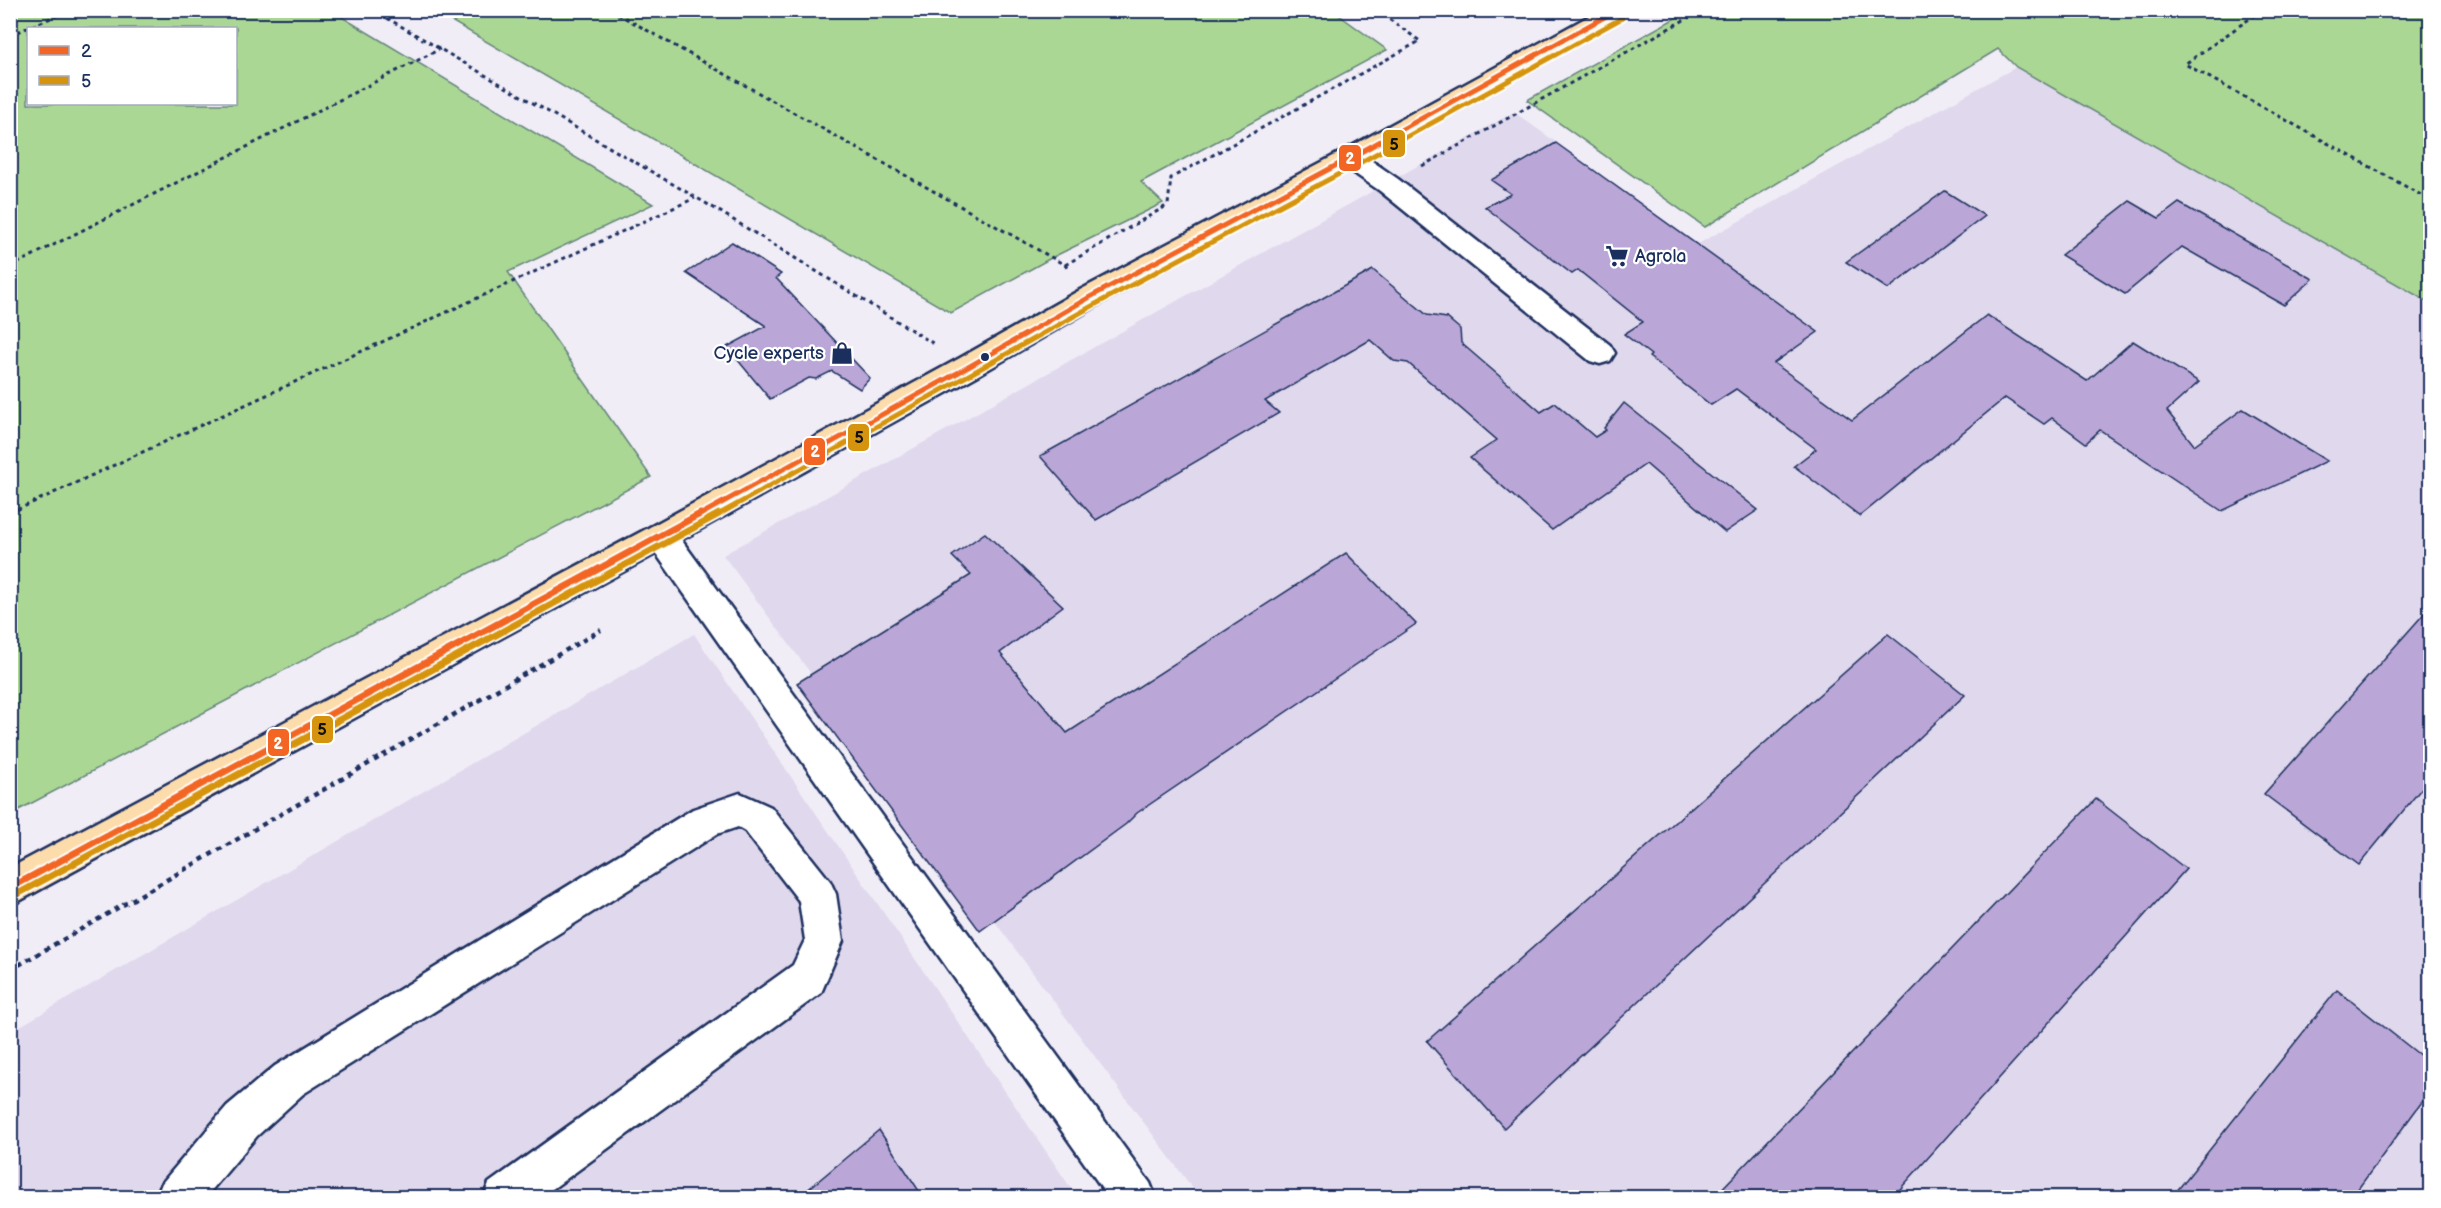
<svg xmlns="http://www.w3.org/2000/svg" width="2441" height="1208" viewBox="0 0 2441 1208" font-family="'Balsamiq Sans',sans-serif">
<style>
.built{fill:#e0d8ed}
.green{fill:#abd795;stroke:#63837a;stroke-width:1.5;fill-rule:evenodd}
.building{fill:#baa7d7;stroke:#1b2f5e;stroke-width:1.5}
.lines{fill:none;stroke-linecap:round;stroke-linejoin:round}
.minor-casing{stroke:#1b2f5e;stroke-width:5}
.major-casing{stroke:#1b2f5e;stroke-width:5}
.path-far1{stroke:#1b2f5e;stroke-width:3;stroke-dasharray:4 4;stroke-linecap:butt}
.path{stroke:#1b2f5e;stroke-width:4.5;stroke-dasharray:5 5;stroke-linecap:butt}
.minor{fill:#fff;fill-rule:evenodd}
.major{fill:#fddcac;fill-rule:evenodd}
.bus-1-far1-casing{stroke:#fff;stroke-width:9}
.bus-1-casing{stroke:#fff;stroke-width:11}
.bus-2-far1-casing{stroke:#fff;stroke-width:9}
.bus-2-casing{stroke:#fff;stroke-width:11}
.bus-1-far1{stroke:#f26522;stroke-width:5}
.bus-1{stroke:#f26522;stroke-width:7}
.bus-2-far1{stroke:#d6940e;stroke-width:5}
.bus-2{stroke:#d6940e;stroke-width:7}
.bus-dot{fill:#1b2f5e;stroke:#fff;stroke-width:2}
.labels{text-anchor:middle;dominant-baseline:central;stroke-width:4.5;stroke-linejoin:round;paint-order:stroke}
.poi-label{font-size:18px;fill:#1b2f5e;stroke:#fff;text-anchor:start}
.line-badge{stroke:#fff;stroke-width:2}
.badge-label{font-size:16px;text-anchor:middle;font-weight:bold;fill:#fff}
.pale-badge-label{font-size:16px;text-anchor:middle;font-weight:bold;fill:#111}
</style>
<rect width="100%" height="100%" fill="#f1edf7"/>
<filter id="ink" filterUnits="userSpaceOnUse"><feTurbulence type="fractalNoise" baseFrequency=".0167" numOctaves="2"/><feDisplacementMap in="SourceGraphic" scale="12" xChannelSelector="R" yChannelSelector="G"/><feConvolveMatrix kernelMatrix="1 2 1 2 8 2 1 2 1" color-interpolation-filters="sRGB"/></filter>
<g filter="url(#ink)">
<g class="built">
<path d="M 2016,67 L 2430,303 L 2430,1197 L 1199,1197 L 723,555 L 1514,112 L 1698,244 Z"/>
<path d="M 694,634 L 1077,1197 L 11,1197 L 10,1032 Z"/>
</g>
<g class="green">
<path d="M 11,10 L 332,11 L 653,204 L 508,272 L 651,477 L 11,814 ZM 28,28 L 236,28 L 236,104 L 28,104 Z"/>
<path d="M 1332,10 L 1387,50 L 1141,182 L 1163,203 L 1051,258 L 951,313 L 434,11 Z"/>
<path d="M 1690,10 L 2430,11 L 2430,303 L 2016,67 L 1998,49 L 1705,227 L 1527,100 Z"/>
</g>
<g class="building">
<path d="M 1556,143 L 1818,332 L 1774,363 L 1852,420 L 1987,315 L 2087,381 L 2133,341 L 2199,382 L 2167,411 L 2194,445 L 2243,409 L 2327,461 L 2222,511 L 2100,430 L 2086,443 L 2052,418 L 2044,424 L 2005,398 L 1860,516 L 1794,466 L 1816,449 L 1736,389 L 1711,405 L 1649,357 L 1651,355 L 1624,334 L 1643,322 L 1578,270 L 1572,274 L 1485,207 L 1511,194 L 1491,180 Z"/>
<path d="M 1945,191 L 1985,216 L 1888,289 L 1846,262 Z"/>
<path d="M 2130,201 L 2159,218 L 2179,203 L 2313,279 L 2284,305 L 2182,247 L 2125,294 L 2061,255 Z"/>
<path d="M 732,242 L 781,274 L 776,278 L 870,378 L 860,389 L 832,371 L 816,379 L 809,378 L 770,399 L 727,347 L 766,326 L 686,273 Z"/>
<path d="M 1373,270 L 1427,315 L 1447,318 L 1460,329 L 1461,343 L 1541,412 L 1555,403 L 1595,437 L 1606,430 L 1604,428 L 1624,403 L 1758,510 L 1725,532 L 1646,464 L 1552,530 L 1470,458 L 1497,440 L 1408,363 L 1394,361 L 1370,340 L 1265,401 L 1279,413 L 1096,520 L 1040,456 Z"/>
<path d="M 985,533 L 1063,606 L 1000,653 L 1067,733 L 1346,553 L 1416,624 L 1137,813 L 1126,824 L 980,931 L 797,683 L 971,575 L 952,556 Z"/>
<path d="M 2430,607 L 2430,778 L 2359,865 L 2264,794 Z"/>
<path d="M 1888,634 L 1965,695 L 1504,1128 L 1427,1041 Z"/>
<path d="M 2096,799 L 2186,869 L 1893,1197 L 1714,1197 Z"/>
<path d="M 2337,990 L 2430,1063 L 2430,1091 L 2352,1197 L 2172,1197 Z"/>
<path d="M 879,1130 L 923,1197 L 799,1197 Z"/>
</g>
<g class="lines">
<g class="minor-casing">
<g id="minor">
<path d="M 1350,149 L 1359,152 L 1398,179 L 1610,345 L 1615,353 L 1610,361 L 1600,364 L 1590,361 L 1380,191 L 1341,164 L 1337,158 L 1341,152 Z"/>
<path d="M 661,523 L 672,527 L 1150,1183 L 1156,1198 L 1109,1198 L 650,545 L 645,536 L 650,527 Z"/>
<path d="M 740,793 L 771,807 L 830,881 L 836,894 L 843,941 L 821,993 L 540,1198 L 483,1198 L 489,1183 L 793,965 L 805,940 L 799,901 L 745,831 L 738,827 L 717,834 L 303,1094 L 257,1136 L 205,1198 L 156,1198 L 162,1183 L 227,1106 L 275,1066 L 693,809 Z"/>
</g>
</g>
<g class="major-casing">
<path id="major" d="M 1600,10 L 1629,10 L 1626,15 L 1359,164 L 1100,304 L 980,374 L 672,545 L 10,906 L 10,868 L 650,527 L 960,358 L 1080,290 L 1341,152 Z"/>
</g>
<g class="path-far1">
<path d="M 373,10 L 714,208 L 934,344"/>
<path d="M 611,10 L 1065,265 L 1068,269"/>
<path d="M 2262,10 L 2185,64 L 2430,200"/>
<path d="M 10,35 L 70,10"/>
<path d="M 1422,166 L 1702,10"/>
<path d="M 1065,265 L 1168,205 L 1171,178 L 1420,41 L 1376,10"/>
<path d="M 10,267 L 440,49"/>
<path d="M 10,513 L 695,198"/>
</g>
<path class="path" d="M 10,970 L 601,630"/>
<use href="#minor" class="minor"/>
<use href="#major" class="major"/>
<g class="bus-1-far1-casing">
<path id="bus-1-far1" d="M 698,516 L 970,366 L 1090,297 L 1350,158 L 1617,10"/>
</g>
<g class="bus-1-casing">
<path id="bus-1" d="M 10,888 L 700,514"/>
</g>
<g class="bus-2-far1-casing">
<path id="bus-2-far1" d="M 716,516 L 1094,305 L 1354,166 L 1622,18"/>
</g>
<g class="bus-2-casing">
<path id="bus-2" d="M 14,896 L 719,514"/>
</g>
<use href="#bus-1-far1" class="bus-1-far1"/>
<use href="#bus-1" class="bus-1"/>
<use href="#bus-2-far1" class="bus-2-far1"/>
<use href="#bus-2" class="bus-2"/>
</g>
</g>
<defs>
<g id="supermarket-bare" transform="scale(1.8)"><path d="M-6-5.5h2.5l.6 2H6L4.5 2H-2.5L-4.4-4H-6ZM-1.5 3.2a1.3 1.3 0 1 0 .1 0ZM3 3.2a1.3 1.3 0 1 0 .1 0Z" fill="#1b2f5e" stroke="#fff" stroke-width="2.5" paint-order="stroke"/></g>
<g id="shop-bare" transform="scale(1.8)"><path d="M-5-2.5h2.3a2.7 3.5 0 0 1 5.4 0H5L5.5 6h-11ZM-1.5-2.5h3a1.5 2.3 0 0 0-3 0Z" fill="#1b2f5e" stroke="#fff" stroke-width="2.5" paint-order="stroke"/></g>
</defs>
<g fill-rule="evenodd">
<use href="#supermarket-bare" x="1617" y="256"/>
<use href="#shop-bare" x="842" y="353"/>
</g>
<circle class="bus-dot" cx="985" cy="357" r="5"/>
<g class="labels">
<g class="poi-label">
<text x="1635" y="256">Agrola</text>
<text x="824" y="353" text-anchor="end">Cycle experts</text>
</g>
</g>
<g class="line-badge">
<rect x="1382" y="129" width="24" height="29" rx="6" fill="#d6940e"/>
<rect x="1338" y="144" width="24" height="28" rx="6" fill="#f26522"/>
<rect x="847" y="423" width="23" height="29" rx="6" fill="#d6940e"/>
<rect x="803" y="437" width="23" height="29" rx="6" fill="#f26522"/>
<rect x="311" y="715" width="23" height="29" rx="6" fill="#d6940e"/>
<rect x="267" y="728" width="23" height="29" rx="6" fill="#f26522"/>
</g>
<g class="badge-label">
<text x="1350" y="164">2</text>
<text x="815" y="457">2</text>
<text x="278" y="749">2</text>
</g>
<g class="pale-badge-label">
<text x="1394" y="150">5</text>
<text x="859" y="443">5</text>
<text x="322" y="735">5</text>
</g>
<rect width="2441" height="1208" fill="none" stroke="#fff" stroke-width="36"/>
<rect x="18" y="18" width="2405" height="1172" fill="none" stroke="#1b2f5e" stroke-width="2" filter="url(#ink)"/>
<rect x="27" y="27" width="210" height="78" fill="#ffffff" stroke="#a4acbf" stroke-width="1.5"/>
<rect x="39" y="46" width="30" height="9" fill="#f26522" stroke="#a4acbf" stroke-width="1.5"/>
<text x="81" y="57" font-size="18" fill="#1b2f5e">2</text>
<rect x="39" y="76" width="30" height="9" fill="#d6940e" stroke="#a4acbf" stroke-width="1.5"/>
<text x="81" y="87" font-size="18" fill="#1b2f5e">5</text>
</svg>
